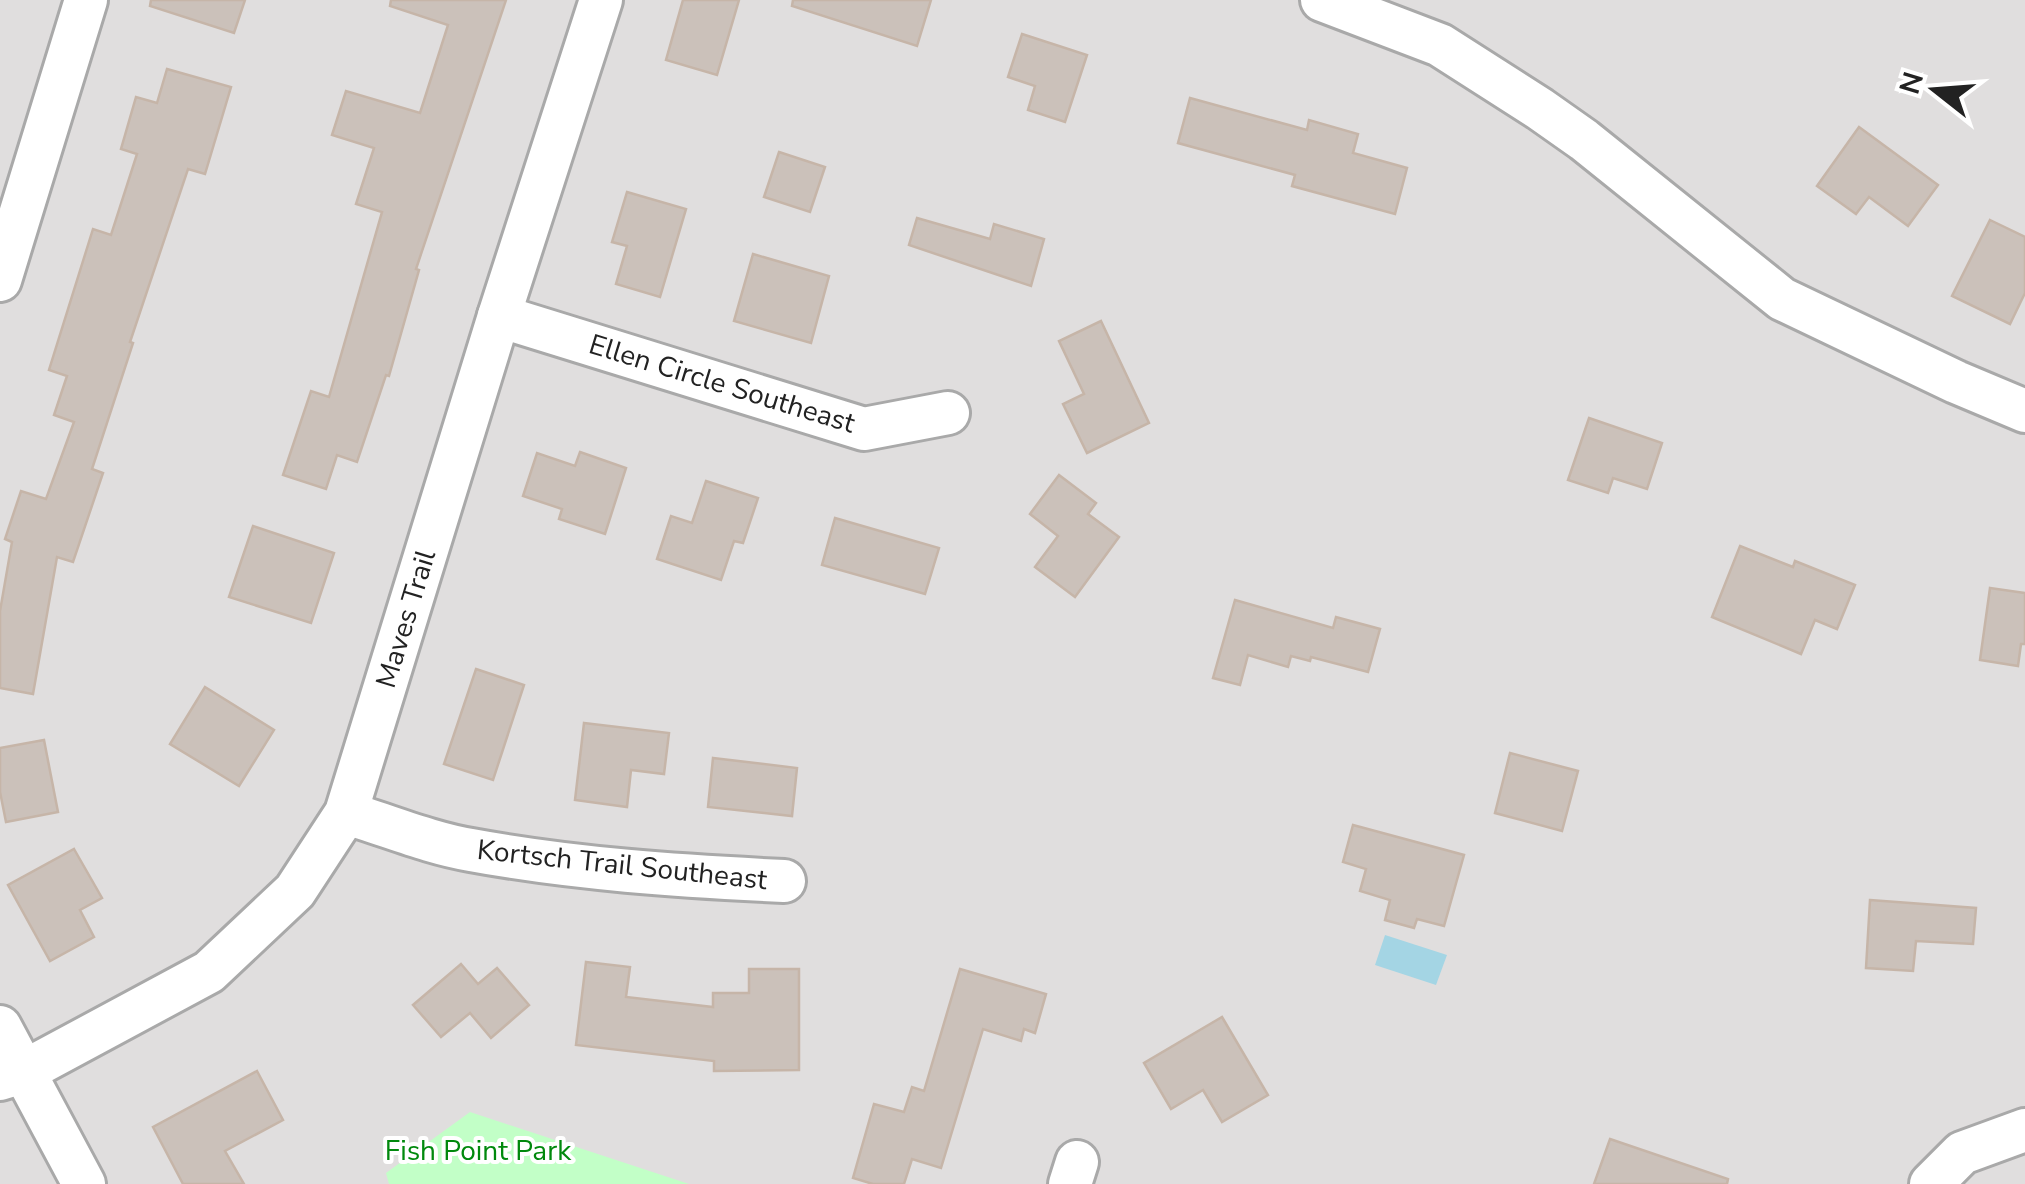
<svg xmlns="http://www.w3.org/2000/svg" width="2025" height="1184" viewBox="0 0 2025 1184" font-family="'Nunito Sans',sans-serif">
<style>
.residential{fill:#e0dede}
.park{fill:#c2ffc7}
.water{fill:#a4d5e4}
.building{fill:#cbc1ba;stroke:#c6b5a8;stroke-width:2.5}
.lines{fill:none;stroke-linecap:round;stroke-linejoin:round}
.minor-casing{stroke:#a9a9a9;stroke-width:48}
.minor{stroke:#fff;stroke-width:42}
.labels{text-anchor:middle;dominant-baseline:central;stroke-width:8;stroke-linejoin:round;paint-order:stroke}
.street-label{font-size:28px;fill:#222;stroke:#fff}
.park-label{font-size:28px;fill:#01890d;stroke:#fff}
</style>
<rect width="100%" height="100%" fill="#f3efe7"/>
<rect class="residential" x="0" y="0" width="2025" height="1184"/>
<path class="park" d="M 470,1112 L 689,1184 L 389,1184 L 386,1173 Z"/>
<path class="water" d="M 1385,935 L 1447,955 L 1436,985 L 1375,965 Z"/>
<g class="building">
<path d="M 151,0 L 245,0 L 234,33 L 150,6 Z"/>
<path d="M 391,0 L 506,0 L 416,269 L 419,270 L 389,376 L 386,375 L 357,462 L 337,455 L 326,489 L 283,475 L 311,391 L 329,397 L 382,212 L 356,204 L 374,148 L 332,135 L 346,91 L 420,113 L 448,25 L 390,6 Z"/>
<path d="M 683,0 L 739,0 L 717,75 L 666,60 Z"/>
<path d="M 793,0 L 931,0 L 917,46 L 792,6 Z"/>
<path d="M 1022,34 L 1087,55 L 1065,122 L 1028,110 L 1035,86 L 1008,77 Z"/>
<path d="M 167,69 L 231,87 L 205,174 L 188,169 L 130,342 L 133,343 L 92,469 L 103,473 L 73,562 L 57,557 L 33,694 L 0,688 L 0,611 L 12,542 L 5,539 L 21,491 L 46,499 L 74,422 L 54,415 L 67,376 L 49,370 L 93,229 L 111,235 L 137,154 L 121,149 L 136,97 L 157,103 Z"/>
<path d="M 1190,98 L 1307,130 L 1309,120 L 1358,134 L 1353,153 L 1407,168 L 1395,214 L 1292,186 L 1295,175 L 1178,143 Z"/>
<path d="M 1859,127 L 1938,185 L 1908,226 L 1869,197 L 1856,214 L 1817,186 Z"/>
<path d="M 779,152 L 825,167 L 810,212 L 764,197 Z"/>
<path d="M 627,192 L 686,209 L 660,297 L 616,284 L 627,246 L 612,242 Z"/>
<path d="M 917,218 L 990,239 L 994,224 L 1044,239 L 1031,286 L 909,245 Z"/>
<path d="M 1990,220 L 2025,237 L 2025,293 L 2010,324 L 1952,296 Z"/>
<path d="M 753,254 L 829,276 L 811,343 L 734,321 Z"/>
<path d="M 1101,321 L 1149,423 L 1087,453 L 1063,404 L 1084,394 L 1059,341 Z"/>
<path d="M 1589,418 L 1662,443 L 1647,489 L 1613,478 L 1608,493 L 1568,480 Z"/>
<path d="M 580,452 L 626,468 L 605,534 L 559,519 L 562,509 L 523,496 L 537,453 L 575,466 Z"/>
<path d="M 1059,475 L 1096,503 L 1088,514 L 1119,537 L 1075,597 L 1035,567 L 1058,536 L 1030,514 Z"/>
<path d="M 706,481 L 758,498 L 743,543 L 734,541 L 721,580 L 657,559 L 671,516 L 692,523 Z"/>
<path d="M 835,518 L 939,548 L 925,594 L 822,565 Z"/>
<path d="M 253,526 L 334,553 L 311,623 L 229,597 Z"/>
<path d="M 1740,546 L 1793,567 L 1795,561 L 1855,585 L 1837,629 L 1815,620 L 1801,654 L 1712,617 Z"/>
<path d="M 1990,588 L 2025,593 L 2025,644 L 2021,644 L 2018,666 L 1980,660 Z"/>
<path d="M 1235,600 L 1333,628 L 1336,617 L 1380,629 L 1368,672 L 1311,657 L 1310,661 L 1291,656 L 1288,667 L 1248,655 L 1240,685 L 1213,678 Z"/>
<path d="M 476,669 L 524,685 L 493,780 L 444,764 Z"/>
<path d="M 205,687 L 274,730 L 239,786 L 170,744 Z"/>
<path d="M 584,723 L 669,733 L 664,774 L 631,770 L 627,807 L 575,800 Z"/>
<path d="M 44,740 L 58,812 L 6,822 L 0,792 L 0,748 Z"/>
<path d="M 1510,753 L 1578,771 L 1562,831 L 1495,813 Z"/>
<path d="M 713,758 L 797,768 L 792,816 L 708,807 Z"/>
<path d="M 1353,825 L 1464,855 L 1444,926 L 1417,919 L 1414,928 L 1385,920 L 1390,900 L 1360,891 L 1366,869 L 1343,862 Z"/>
<path d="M 74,849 L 102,898 L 80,910 L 94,937 L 50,961 L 8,885 Z"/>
<path d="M 1870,900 L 1976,908 L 1973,944 L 1916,941 L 1913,971 L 1866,968 Z"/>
<path d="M 586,962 L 630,967 L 626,997 L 713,1007 L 713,993 L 749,993 L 749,969 L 799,969 L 799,1070 L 714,1071 L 714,1061 L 576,1045 Z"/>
<path d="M 461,964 L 478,984 L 497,968 L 529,1005 L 491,1038 L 470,1013 L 441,1037 L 413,1005 Z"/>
<path d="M 960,969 L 1046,994 L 1035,1033 L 1024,1029 L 1021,1041 L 983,1029 L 941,1168 L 912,1159 L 904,1184 L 873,1184 L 853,1178 L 874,1104 L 904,1112 L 912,1087 L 924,1091 Z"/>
<path d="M 1222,1017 L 1268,1095 L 1222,1122 L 1203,1090 L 1171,1109 L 1144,1063 Z"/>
<path d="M 257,1071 L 283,1120 L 225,1151 L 244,1184 L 183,1184 L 153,1127 Z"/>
<path d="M 1610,1139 L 1728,1179 L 1727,1184 L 1594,1184 Z"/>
</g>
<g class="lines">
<g class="minor-casing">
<g id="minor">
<path d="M 1322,0 L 1440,45 L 1540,109 L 1584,140 L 1782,299 L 1956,382 L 2025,411"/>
<path d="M 0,280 L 86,0"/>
<path d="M 499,316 L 864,429 L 948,413"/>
<path d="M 346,813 C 387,825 429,843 471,850 C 574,869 679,876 784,881"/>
<path d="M 0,1027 L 84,1184"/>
<path d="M 0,1079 L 23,1072 L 209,972 L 295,891 L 346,813 L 499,316 L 601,0"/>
<path d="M 1070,1184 L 1077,1162"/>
<path d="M 1931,1184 L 1962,1153 L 2025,1130"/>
</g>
</g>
<use href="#minor" class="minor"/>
</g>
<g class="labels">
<g class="street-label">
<text transform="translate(722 384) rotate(17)">Ellen Circle Southeast</text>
<text transform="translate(406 619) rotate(-73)">Maves Trail</text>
<text transform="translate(622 865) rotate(6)">Kortsch Trail Southeast</text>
</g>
<g class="park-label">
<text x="478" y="1151">Fish Point Park</text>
</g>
</g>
<g transform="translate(1935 90) rotate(287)" stroke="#ffffff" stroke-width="8" paint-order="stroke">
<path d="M0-8L18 38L0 25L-18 38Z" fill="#222222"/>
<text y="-15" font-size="28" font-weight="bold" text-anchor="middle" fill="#222222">N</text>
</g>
</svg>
